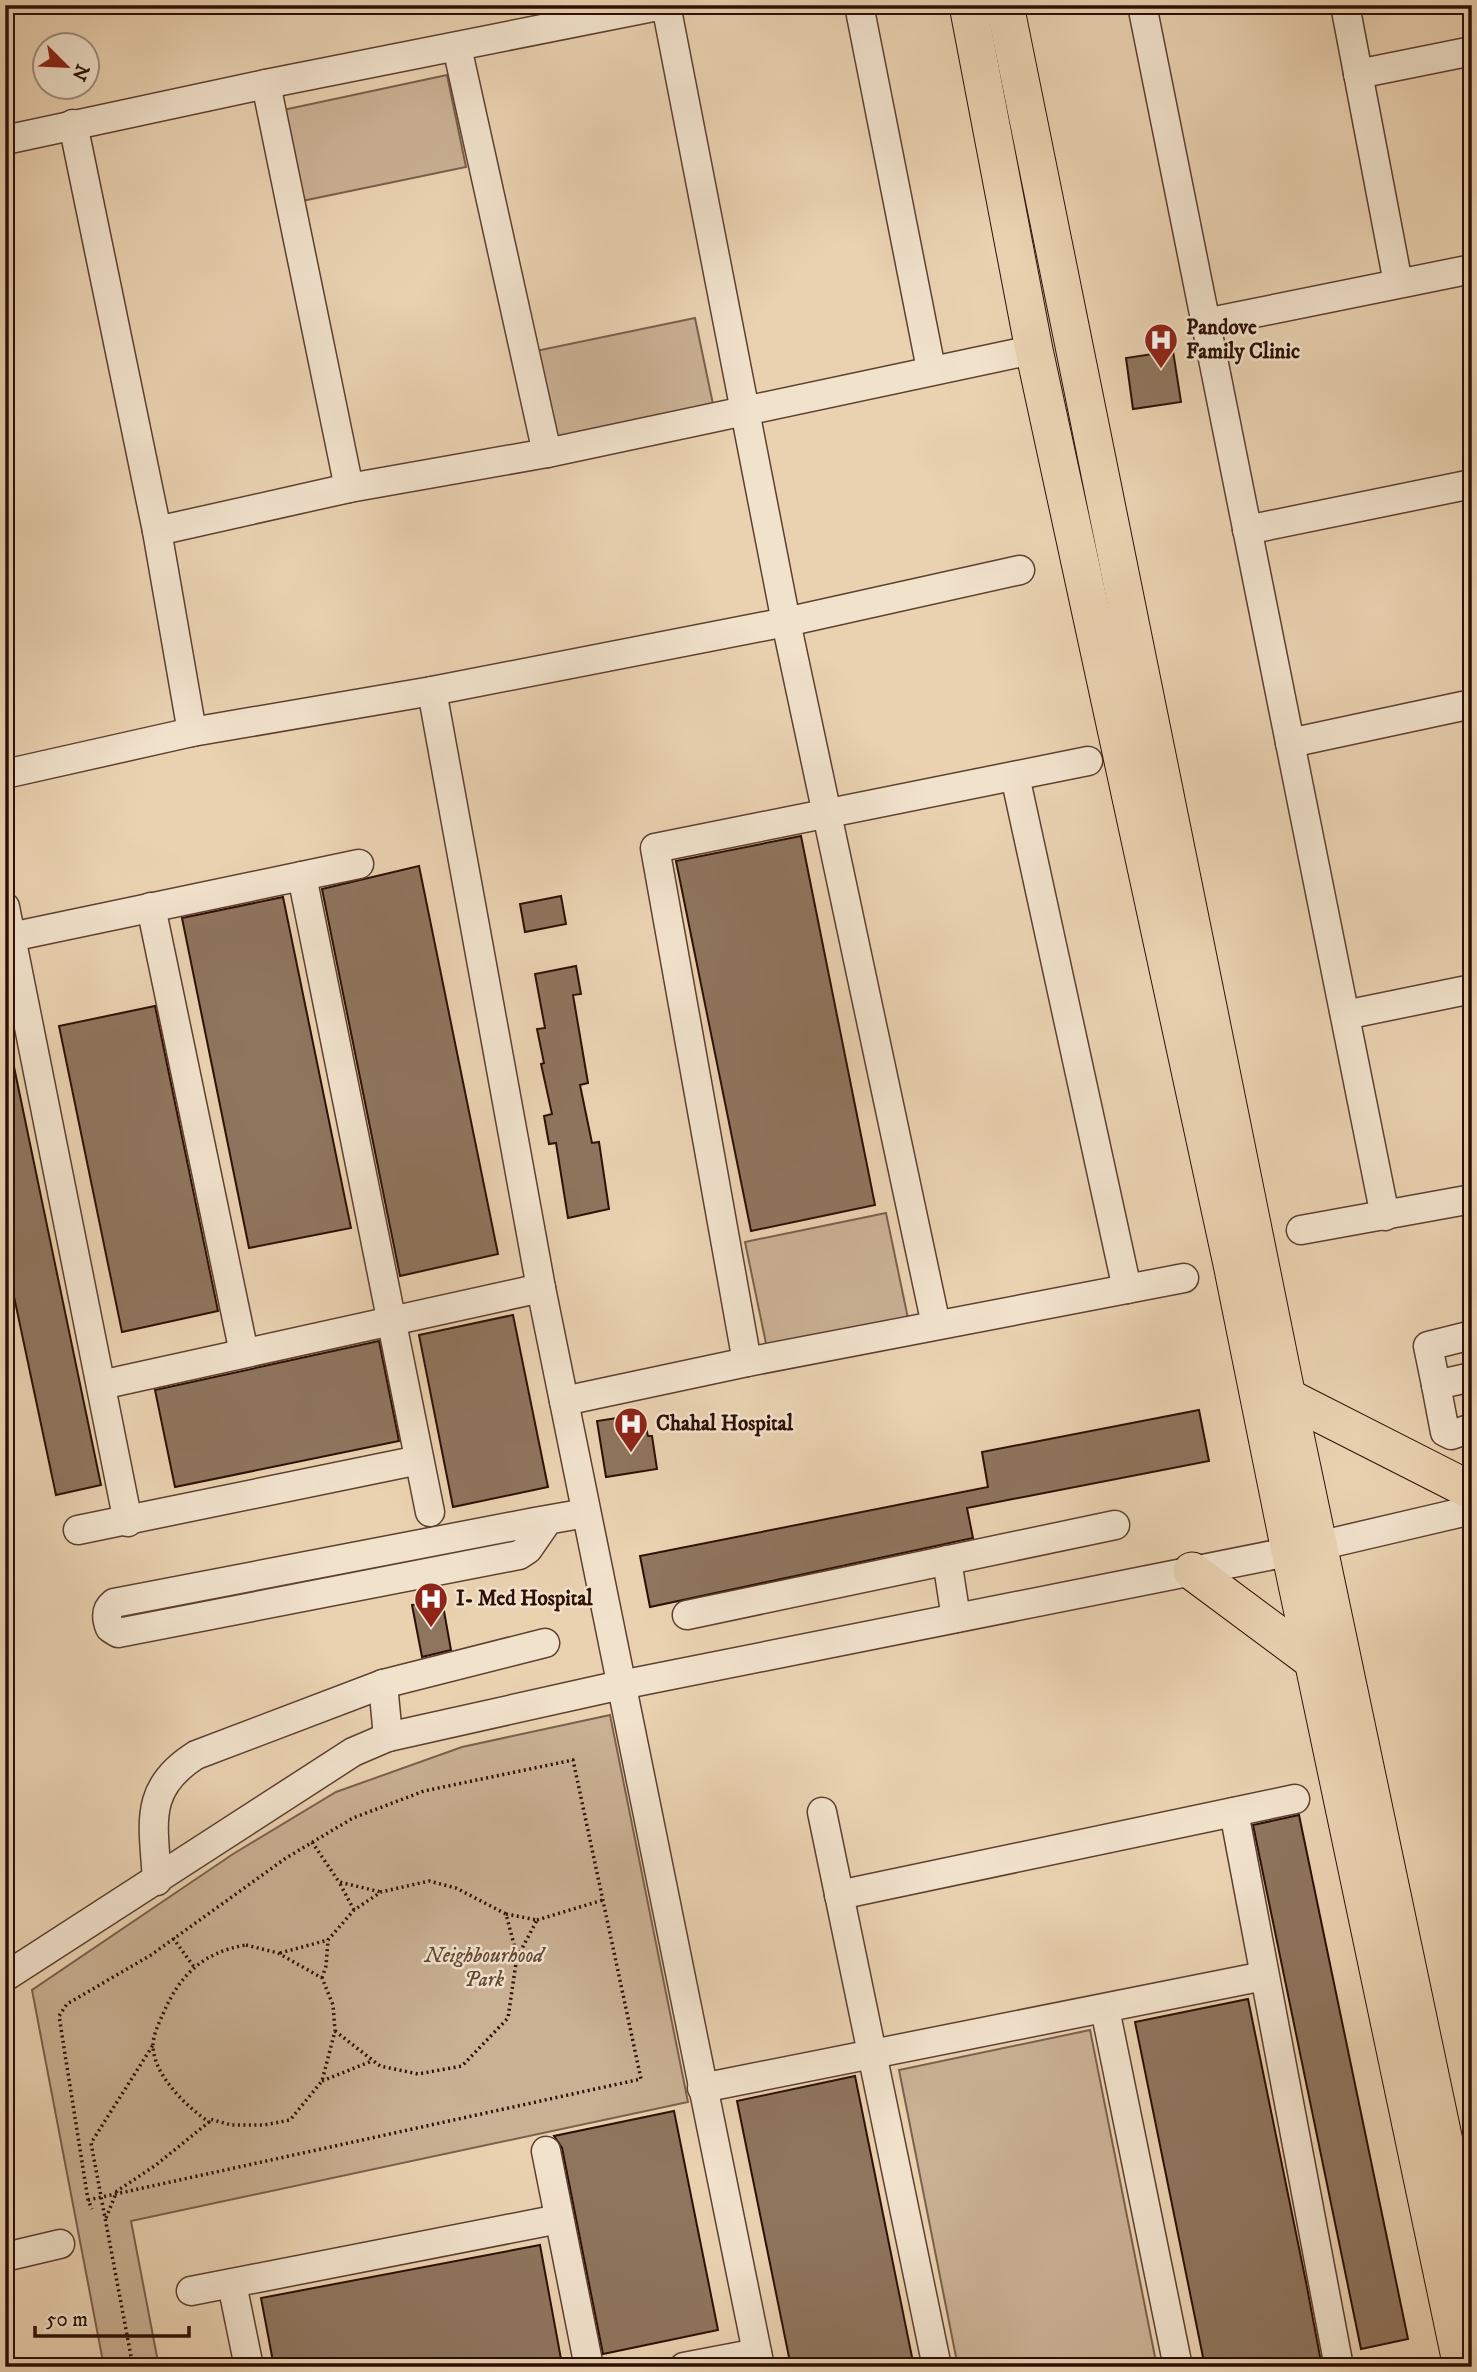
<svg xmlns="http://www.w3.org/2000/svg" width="1477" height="2372" viewBox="0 0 1477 2372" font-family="'IM FELL DW Pica',serif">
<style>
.green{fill:#cab194;stroke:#7b604c;stroke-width:2}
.building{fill:#8f755e;stroke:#2c1005;stroke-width:2}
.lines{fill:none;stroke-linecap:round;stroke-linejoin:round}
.minor-casing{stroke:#5c4030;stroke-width:31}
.major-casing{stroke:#2c1005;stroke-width:39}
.path{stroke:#2c1005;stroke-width:3.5;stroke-dasharray:2 3.5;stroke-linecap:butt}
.minor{stroke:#f1e2cc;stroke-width:28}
.major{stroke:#ead2b1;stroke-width:37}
.labels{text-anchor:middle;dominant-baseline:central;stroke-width:5;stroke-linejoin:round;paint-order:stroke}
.poi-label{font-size:21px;font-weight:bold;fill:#2c1005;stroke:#f1e2cc;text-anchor:start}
.park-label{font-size:21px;font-style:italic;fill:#634837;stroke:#f1e2cc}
</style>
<rect width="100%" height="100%" fill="#ead2b1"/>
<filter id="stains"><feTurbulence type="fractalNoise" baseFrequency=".00286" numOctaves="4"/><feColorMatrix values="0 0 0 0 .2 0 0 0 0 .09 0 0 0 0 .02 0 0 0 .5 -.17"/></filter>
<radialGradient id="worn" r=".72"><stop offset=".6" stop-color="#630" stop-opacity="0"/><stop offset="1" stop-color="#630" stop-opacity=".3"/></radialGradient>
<g class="green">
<path d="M 447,75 L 466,167 L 302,201 L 283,110 Z"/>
<path d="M 695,318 L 714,409 L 550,444 L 531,352 Z"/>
<path d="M 886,1213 L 910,1328 L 769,1358 L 745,1242 Z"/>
<path d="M 610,1715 L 688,2102 L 131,2221 L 159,2367 L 104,2367 L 32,1990 L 233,1854 L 336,1792 L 462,1747 Z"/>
<path d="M 1090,2030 L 1157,2367 L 958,2367 L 899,2070 Z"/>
</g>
<g class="building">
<path d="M 1173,351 L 1181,402 L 1133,409 L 1126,358 Z"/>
<path d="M 801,836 L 875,1205 L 751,1231 L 676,861 Z"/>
<path d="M 419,866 L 498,1254 L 400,1276 L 322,889 Z"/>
<path d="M 561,896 L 566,924 L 525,932 L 520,904 Z"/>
<path d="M 283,897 L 351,1228 L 249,1248 L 182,918 Z"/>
<path d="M 576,966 L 581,994 L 573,995 L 588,1083 L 580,1085 L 592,1143 L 599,1142 L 609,1209 L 568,1218 L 556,1143 L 549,1144 L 544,1116 L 552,1114 L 541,1064 L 544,1063 L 537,1029 L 545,1028 L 535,974 Z"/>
<path d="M 155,1006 L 218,1311 L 122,1332 L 59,1026 Z"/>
<path d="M 13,1062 L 101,1485 L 56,1495 L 5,1254 L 5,1063 Z"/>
<path d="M 513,1315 L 548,1487 L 453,1507 L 419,1335 Z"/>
<path d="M 379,1341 L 399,1441 L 175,1487 L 155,1390 Z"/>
<path d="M 1199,1410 L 1209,1461 L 967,1508 L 973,1538 L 650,1607 L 640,1556 L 988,1487 L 982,1452 Z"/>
<path d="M 637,1415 L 639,1425 L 645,1424 L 648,1436 L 652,1436 L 657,1469 L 606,1477 L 597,1421 Z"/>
<path d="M 442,1600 L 451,1650 L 422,1657 L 412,1605 Z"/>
<path d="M 1299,1815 L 1408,2339 L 1361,2349 L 1253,1825 Z"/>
<path d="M 1248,1999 L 1306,2282 L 1322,2367 L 1205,2367 L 1135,2022 Z"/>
<path d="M 855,2076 L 914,2367 L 791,2367 L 737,2101 Z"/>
<path d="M 674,2111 L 718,2330 L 603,2354 L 562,2148 L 554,2136 Z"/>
<path d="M 540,2245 L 561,2359 L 518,2367 L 274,2367 L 261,2298 Z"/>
</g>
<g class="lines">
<g class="minor-casing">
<g id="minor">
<path d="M 666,5 L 786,622 L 936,1325"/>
<path d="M 859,5 L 931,369"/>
<path d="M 1142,5 L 1385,1216"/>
<path d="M 1345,5 L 1398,283"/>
<path d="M 457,47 L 547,453"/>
<path d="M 1358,74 L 1472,51"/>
<path d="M 266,84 L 349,488"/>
<path d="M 73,124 L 157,531 L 192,732"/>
<path d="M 5,140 L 266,84 L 663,5"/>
<path d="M 1205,323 L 1472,269"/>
<path d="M 1247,530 L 1472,484"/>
<path d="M 157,531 L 349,488 L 547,453 L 1018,353"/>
<path d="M 432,691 L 541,1288 L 760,2367"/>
<path d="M 1290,743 L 1472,704"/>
<path d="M 5,774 L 192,732 L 432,691 L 786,622 L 1020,570"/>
<path d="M 1015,776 L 1127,1289"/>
<path d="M 302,876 L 430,1512"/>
<path d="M 5,907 L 128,1522"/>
<path d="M 151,907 L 244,1353"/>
<path d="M 11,937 L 359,864"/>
<path d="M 1345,1015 L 1472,989"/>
<path d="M 1301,1230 L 1472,1199"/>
<path d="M 747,1362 L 655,848 L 1088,761"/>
<path d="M 1472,1377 L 1436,1385 L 1445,1432 L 1451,1435 L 1472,1428"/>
<path d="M 101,1385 L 541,1288"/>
<path d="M 1436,1385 L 1428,1346 L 1472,1335"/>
<path d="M 564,1401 L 747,1362 L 1184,1278"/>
<path d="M 548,1520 L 528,1549 L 519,1555 L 118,1633 L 110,1628 C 106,1618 105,1610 114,1603 L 535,1522 L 586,1513"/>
<path d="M 78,1530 L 419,1460"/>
<path d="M 947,1560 L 956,1618"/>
<path d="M 687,1615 L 1115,1525"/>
<path d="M 383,1684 L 388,1737"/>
<path d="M 822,1812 L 937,2367"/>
<path d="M 1234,1812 L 1339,2367"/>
<path d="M 157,1881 C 154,1825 142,1789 196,1755 L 383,1684 L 545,1643"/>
<path d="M 839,1895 L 1295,1799"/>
<path d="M 5,1977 L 353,1752 L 388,1737 L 621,1685 L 1318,1546 L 1472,1510"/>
<path d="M 1105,2009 L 1178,2367"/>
<path d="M 702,2088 L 1264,1976"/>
<path d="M 546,2151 L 589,2367"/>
<path d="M 5,2257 L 60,2244"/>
<path d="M 232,2284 L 249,2367"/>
<path d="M 191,2291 L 559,2219"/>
<path d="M 684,2367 L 757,2353"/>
</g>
</g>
<g class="major-casing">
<g id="major">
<path d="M 968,5 L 1034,350 L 1232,1264 L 1290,1551 L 1462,2367"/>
<path d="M 1005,5 L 1287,1397 L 1472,2274"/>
<path d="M 1287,1397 L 1472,1491"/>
<path d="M 1192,1571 L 1313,1661"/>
</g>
</g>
<g class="path">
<path d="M 312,1842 L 339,1882"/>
<path d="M 354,1910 L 339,1882 L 381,1892"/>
<path d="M 506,1914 L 537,1920 L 518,1956"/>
<path d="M 537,1920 L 603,1900"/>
<path d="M 173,1938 L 194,1967"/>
<path d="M 246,1945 L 278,1953 L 322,1978 L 333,2005 L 335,2031 L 322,2081 L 290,2120 L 264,2125 L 231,2125 L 210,2119 L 209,2122 C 187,2107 153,2075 153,2045 C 153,2036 159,2022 163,2014 C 180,1974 204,1952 246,1945 Z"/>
<path d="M 280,1953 L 328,1940"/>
<path d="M 322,1978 L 326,1966 L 328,1940 L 354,1910 L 381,1892 L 429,1881 L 456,1888 L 506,1914 L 517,1956 L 508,2018 L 462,2066 L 418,2074 L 380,2066 L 335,2031"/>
<path d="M 322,2081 L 372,2061"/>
<path d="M 88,2200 L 641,2079 L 573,1760 L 424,1791 L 353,1818 L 286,1858 L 151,1955 L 67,2004 L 59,2016 L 88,2200 L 92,2209"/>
<path d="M 106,2218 L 117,2191 L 156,2165 L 209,2122"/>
<path d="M 133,2367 L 91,2143 L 153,2045"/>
</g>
<use href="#minor" class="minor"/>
<use href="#major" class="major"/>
</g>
<defs>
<g id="hospital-pin" transform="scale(1.75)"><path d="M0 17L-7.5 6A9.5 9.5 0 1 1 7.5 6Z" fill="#8f2418" stroke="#f1e2cc"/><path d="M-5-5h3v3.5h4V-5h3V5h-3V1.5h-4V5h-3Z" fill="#fff"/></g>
</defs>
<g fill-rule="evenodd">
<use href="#hospital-pin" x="1161" y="340"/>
<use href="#hospital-pin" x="631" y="1424"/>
<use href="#hospital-pin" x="431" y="1599"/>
</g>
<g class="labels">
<g class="poi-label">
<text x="1186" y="328">Pandove<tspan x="1186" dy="24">Family Clinic</tspan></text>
<text x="656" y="1424">Chahal Hospital</text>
<text x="456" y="1599">I- Med Hospital</text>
</g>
<g class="park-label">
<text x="484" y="1956">Neighbourhood<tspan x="484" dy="24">Park</tspan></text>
</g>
</g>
<rect width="1477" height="2372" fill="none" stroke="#ead2b1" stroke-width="28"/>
<rect x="7" y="7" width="1463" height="2358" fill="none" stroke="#2c1005" stroke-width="3.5"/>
<rect x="14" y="14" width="1449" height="2344" fill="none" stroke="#2c1005" stroke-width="2"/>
<g transform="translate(66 66) rotate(114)"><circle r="33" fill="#f1e2cc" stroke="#a28e7c" stroke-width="2"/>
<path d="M0-5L12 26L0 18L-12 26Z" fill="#8f2418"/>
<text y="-10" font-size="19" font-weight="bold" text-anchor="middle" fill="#2c1005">N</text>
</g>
<path d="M35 2326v10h154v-10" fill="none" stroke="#2c1005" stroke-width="3.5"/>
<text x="46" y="2326" font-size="21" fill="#2c1005" stroke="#f1e2cc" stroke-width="5" paint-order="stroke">50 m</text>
<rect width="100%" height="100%" filter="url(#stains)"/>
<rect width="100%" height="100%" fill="url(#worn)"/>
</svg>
